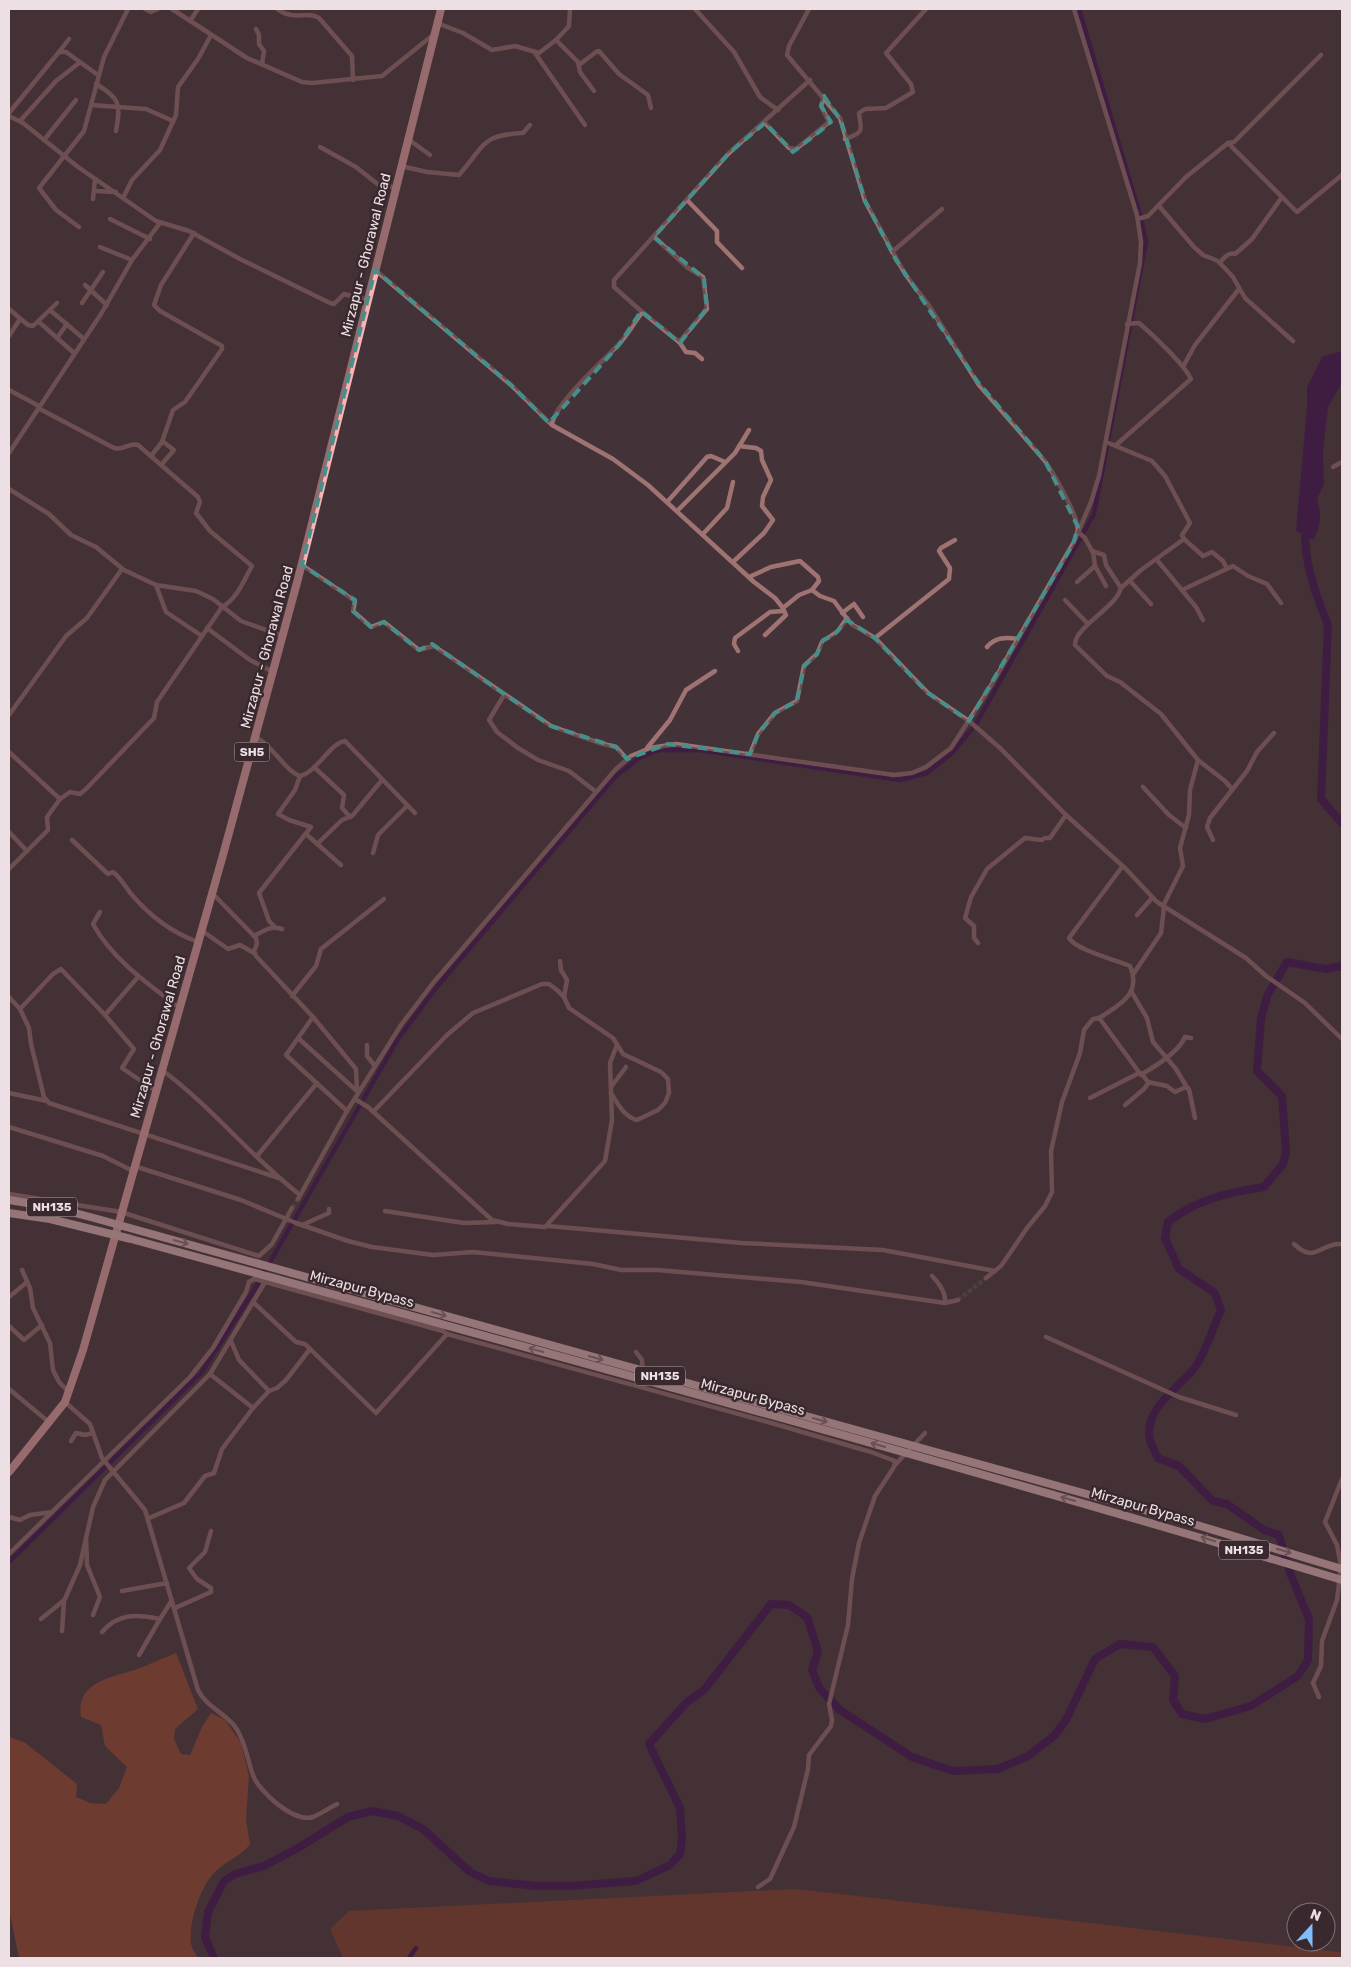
<svg xmlns="http://www.w3.org/2000/svg" width="1351" height="1967" viewBox="0 0 1351 1967" font-family="Rubik,sans-serif">
<style>
.green{fill:#883c1f}
.forest{fill:#a04826}
.water{fill:#3b034e}
.lines{fill:none;stroke-linecap:round;stroke-linejoin:round}
.canal{stroke:#3b034e;stroke-width:4.5}
.river{stroke:#3b034e;stroke-width:8}
.minor-tunnel{stroke:#5c4c51;stroke-width:4.5;stroke-dasharray:4.5 2;stroke-linecap:butt}
.minor{stroke:#a07373;stroke-width:4.5}
.primary{stroke:#fcb2b2;stroke-width:8}
.trunk{stroke:#f9c8c8;stroke-width:8}
.oneway{stroke:#99787a}
.marked{fill:none;stroke:#46908c;stroke-width:4;stroke-dasharray:10 6;stroke-linejoin:round}
.labels{text-anchor:middle;dominant-baseline:central;stroke-width:5;stroke-linejoin:round;paint-order:stroke}
.shield{fill:#39282d;stroke:#b6a9ad;stroke-width:1}
.shield-label{font-size:12px;font-weight:bold;fill:#ece0e4}
.street-label{font-size:14px;fill:#ece0e4;stroke:#39282d}
</style>
<rect width="100%" height="100%" fill="#433237"/>
<path class="green" d="M 797,1889 L 1329,1951 L 1342,1952 L 1342,1958 L 343,1958 L 330,1929 L 349,1911 Z"/>
<path class="forest" d="M 176,1653 L 198,1709 L 175,1729 L 174,1739 L 181,1754 L 190,1755 L 202,1727 L 211,1713 L 225,1720 L 241,1743 L 249,1776 L 246,1820 L 250,1844 C 241,1857 226,1860 215,1872 C 200,1886 188,1925 191,1944 C 192,1949 196,1954 198,1958 L 19,1958 L 9,1909 L 9,1737 L 24,1742 L 77,1784 L 76,1797 L 90,1803 L 106,1804 L 119,1788 L 127,1767 L 105,1746 L 101,1725 L 81,1717 C 75,1680 116,1677 140,1668 C 152,1663 164,1658 176,1653 Z"/>
<path class="water" d="M 1337,352 L 1342,352 L 1342,383 L 1328,407 L 1323,451 L 1324,484 L 1317,499 C 1322,515 1321,525 1313,540 L 1296,531 L 1307,408 L 1307,387 L 1322,357 Z"/>
<g class="lines">
<g class="canal">
<path d="M 9,1562 L 202,1372 L 254,1290 L 398,1039 L 436,988 L 615,777 L 639,758 L 659,750 L 699,750 L 900,780 L 927,773 L 952,753 L 976,724 L 1094,514 L 1146,242 L 1141,219 L 1079,9"/>
<path d="M 409,1958 L 416,1948"/>
</g>
<g class="river">
<path d="M 1305,528 C 1304,562 1315,593 1328,625 L 1321,799 L 1342,823"/>
<path d="M 214,1958 L 205,1937 L 208,1912 L 224,1881 L 235,1874 L 264,1866 L 298,1848 L 348,1817 L 372,1811 L 398,1816 L 423,1829 L 470,1872 L 489,1881 L 537,1886 L 568,1886 L 636,1881 L 670,1865 L 680,1854 L 682,1838 L 680,1808 L 649,1744 L 687,1702 L 704,1690 L 771,1604 L 789,1605 L 807,1617 L 818,1651 L 812,1670 L 820,1689 L 840,1710 L 912,1757 L 953,1771 L 998,1769 L 1028,1756 L 1054,1736 L 1066,1720 L 1095,1659 L 1120,1644 L 1153,1647 L 1175,1676 L 1173,1700 L 1182,1714 L 1205,1719 L 1251,1706 L 1298,1676 L 1308,1660 L 1309,1619 L 1290,1573 L 1279,1535 L 1264,1530 L 1227,1504 L 1213,1501 L 1179,1466 L 1158,1458 C 1155,1452 1152,1446 1150,1440 C 1143,1410 1177,1389 1193,1370 C 1206,1353 1212,1329 1221,1310 L 1215,1293 L 1179,1269 L 1165,1238 L 1168,1222 C 1196,1200 1229,1192 1264,1187 L 1283,1164 L 1286,1152 L 1282,1096 L 1257,1071 L 1261,1019 L 1267,996 L 1287,962 L 1326,969 L 1342,966"/>
</g>
<g class="minor-tunnel">
<path d="M 292,1208 L 298,1199"/>
<path d="M 958,1300 L 986,1278"/>
</g>
<g class="minor">
<path d="M 145,9 L 151,12 L 158,9"/>
<path d="M 172,9 L 247,58 L 302,82 L 312,83 L 382,76 L 433,35"/>
<path d="M 277,9 C 295,22 307,10 319,18 L 352,56 L 353,80"/>
<path d="M 695,9 L 734,52 L 760,97 L 778,110"/>
<path d="M 1074,9 L 1137,215 L 1141,242 L 1140,263 L 1099,476 L 1091,502 L 1079,530"/>
<path d="M 190,21 L 198,9"/>
<path d="M 437,23 L 463,33 L 492,50 L 515,46 L 539,53 L 556,40 L 569,26 L 570,9"/>
<path d="M 256,29 L 259,35 L 259,44 L 264,51 L 262,64"/>
<path d="M 556,40 L 578,62 L 580,72 L 594,91"/>
<path d="M 59,52 L 69,39"/>
<path d="M 535,53 L 585,125"/>
<path d="M 579,65 L 596,52 L 599,51 L 619,74 L 648,95 L 651,108"/>
<path d="M 96,84 C 120,98 121,104 116,131"/>
<path d="M 91,105 L 146,109 L 173,121"/>
<path d="M 9,113 L 59,52 L 66,52 L 98,75"/>
<path d="M 9,116 L 23,123 L 78,167 L 156,221 L 189,231 L 240,259 L 330,303 L 334,304 L 344,294 L 367,300"/>
<path d="M 20,121 L 56,81 L 79,63"/>
<path d="M 765,123 L 789,148 L 796,149 L 829,122 L 821,106 L 824,96"/>
<path d="M 408,139 L 430,155"/>
<path d="M 845,139 C 867,132 860,128 859,113 L 865,109 L 886,108 L 913,92 L 911,84 L 886,53 L 926,9"/>
<path d="M 44,140 L 76,100"/>
<path d="M 1228,143 L 1297,212 L 1342,175"/>
<path d="M 320,147 L 356,167 L 380,186 L 396,187"/>
<path d="M 401,166 L 427,172 L 459,175 C 485,146 480,135 523,133 L 530,125"/>
<path d="M 95,191 L 116,192"/>
<path d="M 123,198 L 132,180 L 160,150 L 176,115 L 178,87 L 198,59 L 211,35"/>
<path d="M 93,199 L 95,179"/>
<path d="M 687,200 L 717,231 L 717,242 L 742,268"/>
<path d="M 1159,206 L 1194,247 L 1203,255 L 1218,261 L 1233,277 L 1245,298 L 1293,341"/>
<path d="M 110,219 L 150,239"/>
<path d="M 1138,219 L 1148,216 L 1186,177 L 1228,143 L 1234,142 L 1321,55"/>
<path d="M 79,227 L 56,210 L 39,188 L 84,131 L 104,57 L 128,9"/>
<path d="M 100,247 L 132,260"/>
<path d="M 892,252 L 942,209"/>
<path d="M 1220,263 C 1223,258 1229,252 1235,254 L 1252,239 L 1282,197"/>
<path d="M 375,270 L 511,385 L 552,425 L 613,459 L 648,485 L 754,582 L 775,598 L 783,608 L 799,595 L 812,590 L 820,596 L 834,601 L 851,624 L 875,638 L 928,693 L 969,721 L 1000,748 L 1066,815 L 1126,869 L 1157,902 L 1246,958 L 1266,976 L 1305,1003 L 1342,1039"/>
<path d="M 85,285 L 107,305"/>
<path d="M 82,303 L 103,272"/>
<path d="M 9,309 L 28,325 L 33,326 L 57,303"/>
<path d="M 50,310 L 84,339"/>
<path d="M 641,311 L 679,342 L 707,309 L 703,277 L 688,268 L 654,237"/>
<path d="M 39,322 L 74,353"/>
<path d="M 9,336 L 20,319"/>
<path d="M 57,338 L 67,324"/>
<path d="M 678,340 L 686,352 L 695,353 L 702,359"/>
<path d="M 1184,365 L 1195,345 L 1239,289"/>
<path d="M 9,390 L 39,406"/>
<path d="M 552,425 C 553,405 603,361 618,345 C 627,336 633,324 641,314 L 641,311 L 614,287 L 614,280 L 729,153 L 810,80"/>
<path d="M 1116,445 L 1191,379 C 1184,364 1153,335 1139,323 L 1127,324"/>
<path d="M 9,453 L 101,314 L 132,260 L 160,223"/>
<path d="M 151,456 L 162,442 L 173,410 L 185,402 L 222,349 L 222,346 L 160,311 L 154,305 L 161,285 L 194,233"/>
<path d="M 161,465 L 174,450 L 162,441"/>
<path d="M 1333,467 L 1342,462"/>
<path d="M 9,489 L 49,514 L 71,535 L 96,547 L 124,570 L 156,585 L 166,612 L 202,636"/>
<path d="M 668,501 L 707,457 L 711,456 L 725,462"/>
<path d="M 678,510 L 735,453 L 749,430"/>
<path d="M 1078,532 L 1085,538 L 1092,551 L 1104,555 L 1106,565 L 1121,588 L 1141,570 L 1184,539 L 1182,535 L 1190,523 L 1165,476 L 1152,461 L 1106,442"/>
<path d="M 703,534 L 727,508 L 733,482"/>
<path d="M 1184,539 L 1203,556 L 1212,552 L 1223,561 L 1226,567"/>
<path d="M 1093,552 L 1095,566 L 1106,586"/>
<path d="M 1157,560 L 1196,607 L 1203,620"/>
<path d="M 733,562 L 764,533 L 773,520 L 762,506 L 763,497 L 771,480 L 762,460 L 761,451 L 756,448 L 739,446"/>
<path d="M 302,565 L 355,601 L 353,611 L 371,627 L 384,622 L 419,650 L 434,646 L 551,726 L 599,743 L 616,747 L 627,759"/>
<path d="M 749,577 L 771,567 L 800,561 L 818,577 L 819,581 L 812,590"/>
<path d="M 1130,581 L 1151,604"/>
<path d="M 1077,582 L 1095,566"/>
<path d="M 156,585 L 196,591 L 213,599 L 241,621 L 283,636"/>
<path d="M 1121,588 C 1116,608 1074,627 1075,645 L 1107,676 L 1120,682 L 1161,714 L 1198,760 L 1190,790 L 1189,815 L 1180,848 L 1183,866 L 1163,906"/>
<path d="M 1182,590 L 1233,566 L 1248,576 L 1267,584 L 1281,603"/>
<path d="M 1065,600 L 1088,624"/>
<path d="M 842,613 L 854,604 L 863,617"/>
<path d="M 207,628 L 250,660 L 273,672"/>
<path d="M 765,635 L 786,615 L 783,609"/>
<path d="M 875,638 L 949,579 L 950,568 L 939,551 L 941,548 L 955,540"/>
<path d="M 987,647 C 995,637 1006,637 1018,639"/>
<path d="M 738,651 L 734,644 L 735,638 L 770,612 L 784,611"/>
<path d="M 504,695 L 489,720 L 497,732 L 518,748 L 538,760 L 569,771 L 595,791"/>
<path d="M 9,715 L 66,636 L 87,618 L 122,569"/>
<path d="M 256,737 C 273,746 285,771 300,776 C 317,772 330,743 345,741 L 415,813"/>
<path d="M 647,748 L 670,720 L 686,690 L 715,671"/>
<path d="M 9,752 L 60,799"/>
<path d="M 750,754 L 758,734 L 775,713 L 797,701 L 804,666 L 817,654 L 822,642 L 838,631 L 847,618"/>
<path d="M 1198,760 L 1225,781 L 1232,789"/>
<path d="M 314,767 L 344,795 L 342,808 L 350,817"/>
<path d="M 1143,787 L 1169,815 L 1186,828"/>
<path d="M 9,832 L 27,851"/>
<path d="M 306,834 L 341,865"/>
<path d="M 72,840 L 108,874 L 113,872 C 122,879 125,887 132,895 C 150,916 173,933 198,942"/>
<path d="M 1213,840 L 1207,827 L 1210,818 L 1247,771 L 1257,752 L 1274,733"/>
<path d="M 317,844 L 342,820 L 352,816 L 382,780"/>
<path d="M 373,853 L 378,835 L 407,806"/>
<path d="M 9,869 L 48,830 L 47,817 L 60,799 L 70,792 L 80,794 L 86,789 L 154,718 L 157,702 L 222,607 C 237,599 244,580 252,566 L 210,531 L 196,513 L 200,502 L 198,497 L 138,445 C 129,442 124,451 114,448 L 38,408"/>
<path d="M 212,893 L 256,938 L 257,944 L 254,951 L 256,956 L 313,1017 L 356,1069 L 357,1091"/>
<path d="M 100,912 L 93,924 C 112,959 148,984 180,1008"/>
<path d="M 1137,915 L 1152,898"/>
<path d="M 275,927 L 269,921 L 259,893 L 311,827 L 289,820 L 278,814 L 295,790 L 300,776"/>
<path d="M 201,930 L 228,949 L 240,945 L 254,953"/>
<path d="M 254,936 C 264,931 270,925 282,929"/>
<path d="M 978,943 L 974,938 L 974,926 L 965,918 L 971,897 L 987,869 L 1025,838 L 1042,840 L 1045,838 L 1050,838 L 1066,815"/>
<path d="M 560,961 L 561,970 L 567,980 L 564,997"/>
<path d="M 1134,973 L 1161,933 L 1164,907"/>
<path d="M 138,977 L 105,1015 L 134,1049 L 122,1068 L 156,1091"/>
<path d="M 1131,991 L 1147,1018 L 1153,1042 L 1176,1069 L 1188,1089"/>
<path d="M 292,996 L 316,966 L 321,949 L 384,899"/>
<path d="M 9,997 L 20,1009 L 29,1028 L 31,1044 L 44,1097 L 49,1103 L 279,1178"/>
<path d="M 20,1009 L 53,974 L 61,969 L 105,1015"/>
<path d="M 313,1017 L 286,1055 L 347,1111"/>
<path d="M 1100,1019 L 1141,1075 L 1142,1074 L 1148,1082 L 1167,1086 L 1175,1092 L 1186,1087 L 1189,1089 L 1195,1118"/>
<path d="M 298,1038 L 358,1092"/>
<path d="M 367,1045 L 367,1056 L 375,1066"/>
<path d="M 162,1070 C 212,1107 251,1157 300,1195"/>
<path d="M 1142,1074 C 1156,1066 1179,1051 1185,1037 L 1191,1038"/>
<path d="M 611,1087 L 626,1067"/>
<path d="M 9,1093 L 47,1101"/>
<path d="M 1090,1098 L 1139,1073"/>
<path d="M 355,1099 L 368,1107 L 492,1220 L 508,1224 L 545,1227 L 605,1161 L 612,1120 L 610,1063 L 617,1045"/>
<path d="M 1125,1105 L 1144,1089 L 1149,1082"/>
<path d="M 373,1112 L 447,1035 L 473,1013 L 542,984 L 549,984 L 557,990 L 564,997 L 569,1008 L 613,1038 L 623,1054 L 661,1072 L 668,1079 L 669,1093 L 665,1103 L 658,1110 L 637,1120 C 624,1117 618,1104 611,1093"/>
<path d="M 9,1127 L 103,1156 L 133,1171"/>
<path d="M 257,1156 L 317,1083"/>
<path d="M 134,1166 L 241,1200 L 296,1223 L 348,1241 L 372,1247 L 433,1255 L 473,1252 L 593,1264 L 621,1270 L 657,1270 L 801,1282 L 945,1303 L 958,1300"/>
<path d="M 9,1194 L 121,1212 L 259,1256 L 272,1244 L 292,1208"/>
<path d="M 298,1199 L 347,1111 L 401,1025 L 433,983 L 616,769 L 631,756 L 650,748 L 676,744 L 894,775 L 912,773 L 926,767 L 951,748 L 989,689 L 1075,540 C 1076,536 1078,533 1078,529 C 1077,514 1054,474 1045,461 L 979,385 L 928,304 L 905,274 L 865,201 L 840,118 L 787,55 L 789,46 L 809,9"/>
<path d="M 385,1211 L 464,1223 L 495,1222"/>
<path d="M 302,1225 L 329,1213 L 329,1209"/>
<path d="M 548,1226 L 742,1243 L 883,1250 L 995,1271"/>
<path d="M 1294,1244 C 1316,1265 1320,1242 1342,1244"/>
<path d="M 22,1270 L 30,1288 L 33,1308 L 50,1343 L 53,1370 L 59,1382 L 68,1391"/>
<path d="M 932,1276 C 939,1283 946,1293 945,1303"/>
<path d="M 986,1278 L 1001,1266 L 1027,1228 L 1045,1206 L 1052,1192 L 1051,1151 L 1062,1102 L 1080,1053 L 1084,1030 L 1093,1019 C 1100,1019 1102,1016 1107,1013 C 1126,1001 1140,990 1130,966 C 1116,960 1076,950 1069,938 L 1122,867"/>
<path d="M 9,1297 L 26,1283"/>
<path d="M 9,1326 L 24,1340 L 42,1325"/>
<path d="M 447,1334 L 775,1424 L 871,1452 L 895,1461 L 894,1467 L 875,1496 L 859,1543 L 852,1579 L 848,1625 L 829,1704 L 832,1720 L 831,1726 L 809,1755 L 808,1769 L 794,1827 L 770,1879 L 758,1887"/>
<path d="M 1046,1337 L 1179,1397 L 1236,1415"/>
<path d="M 231,1341 L 239,1360 L 269,1391"/>
<path d="M 636,1352 L 642,1360 L 643,1380"/>
<path d="M 210,1374 L 253,1408"/>
<path d="M 9,1389 L 50,1423"/>
<path d="M 65,1402 L 90,1424 L 102,1458 L 145,1510 L 198,1690 C 206,1707 226,1713 236,1728 C 246,1743 247,1759 253,1775 C 259,1792 294,1823 313,1817 C 321,1814 329,1808 337,1804"/>
<path d="M 71,1441 L 76,1433 L 85,1435 L 93,1433"/>
<path d="M 895,1465 L 925,1433"/>
<path d="M 9,1517 L 20,1520 L 30,1515 L 52,1512"/>
<path d="M 149,1518 L 184,1503 L 205,1476 L 214,1473 L 222,1449 L 253,1408 L 269,1391 L 277,1388 L 286,1380 L 310,1349"/>
<path d="M 86,1537 L 87,1565 L 100,1597 L 93,1615"/>
<path d="M 9,1554 L 190,1377 L 213,1348 L 246,1292 L 249,1282 L 254,1279 L 443,1331 L 447,1334 L 376,1413 L 305,1344 L 296,1342 L 253,1302"/>
<path d="M 122,1591 L 167,1583"/>
<path d="M 175,1608 L 211,1592 L 211,1588 L 197,1579 L 189,1568 L 205,1552 L 211,1531"/>
<path d="M 41,1619 L 63,1601"/>
<path d="M 62,1631 L 64,1601 L 80,1565 L 93,1507 L 105,1480 L 210,1374 L 265,1282"/>
<path d="M 102,1632 C 118,1613 137,1614 160,1619 L 172,1600"/>
<path d="M 139,1655 L 160,1619"/>
<path d="M 1319,1697 L 1313,1683 L 1321,1666 L 1322,1641 L 1337,1600 L 1341,1566 L 1337,1545 L 1325,1522 L 1342,1479"/>
</g>
<path class="primary" d="M 9,1472 L 65,1402 L 83,1350 L 223,855 L 298,579 L 441,9"/>
<g class="trunk">
<path d="M 9,1200 L 52,1207 L 94,1218 L 1187,1522 L 1342,1569"/>
<path d="M 9,1213 L 50,1219 L 131,1239 C 536,1350 941,1459 1342,1580"/>
</g>
</g>
<defs><path id="oneway-shaft" d="M-6 0H5M1.5-3L5.5 0L1.5 3" fill="none" stroke-width="1.6" stroke-linecap="round" stroke-linejoin="round" transform="scale(1.25)"/></defs>
<g class="oneway">
<use href="#oneway-shaft" transform="translate(181 1242) rotate(16)"/>
<use href="#oneway-shaft" transform="translate(439 1314) rotate(16)"/>
<use href="#oneway-shaft" transform="translate(536 1350) rotate(-165)"/>
<use href="#oneway-shaft" transform="translate(596 1358) rotate(16)"/>
<use href="#oneway-shaft" transform="translate(820 1420) rotate(16)"/>
<use href="#oneway-shaft" transform="translate(878 1445) rotate(-164)"/>
<use href="#oneway-shaft" transform="translate(1068 1499) rotate(-164)"/>
<use href="#oneway-shaft" transform="translate(1208 1539) rotate(-163)"/>
<use href="#oneway-shaft" transform="translate(1284 1551) rotate(17)"/>
</g>
<path d="M0 0H1351V1967H0ZM 824,96 L 841,121 L 865,201 L 896,260 L 977,381 L 1045,461 L 1078,527 L 1073,544 L 969,721 L 928,693 L 875,638 L 847,620 L 834,635 L 823,640 L 817,654 L 804,666 L 797,701 L 775,713 L 758,734 L 750,754 L 668,744 L 627,759 L 616,747 L 551,726 L 432,644 L 419,650 L 384,622 L 371,627 L 353,611 L 355,600 L 302,565 L 375,270 L 511,385 L 549,423 L 619,345 L 641,311 L 680,343 L 707,308 L 704,278 L 654,237 L 729,153 L 765,123 L 793,152 L 819,132 L 831,122 L 821,106 Z" fill="#433237" fill-opacity=".55" fill-rule="evenodd"/>
<path class="marked" d="M 824,96 L 841,121 L 865,201 L 896,260 L 977,381 L 1045,461 L 1078,527 L 1073,544 L 969,721 L 928,693 L 875,638 L 847,620 L 834,635 L 823,640 L 817,654 L 804,666 L 797,701 L 775,713 L 758,734 L 750,754 L 668,744 L 627,759 L 616,747 L 551,726 L 432,644 L 419,650 L 384,622 L 371,627 L 353,611 L 355,600 L 302,565 L 375,270 L 511,385 L 549,423 L 619,345 L 641,311 L 680,343 L 707,308 L 704,278 L 654,237 L 729,153 L 765,123 L 793,152 L 819,132 L 831,122 L 821,106 Z"/>
<g class="labels">
<g class="shield">
<rect x="234.5" y="742.5" width="35" height="19" rx="4"/>
<rect x="27" y="1197.5" width="50" height="19" rx="4"/>
<rect x="635" y="1366.5" width="50" height="19" rx="4"/>
<rect x="1219" y="1540.5" width="50" height="19" rx="4"/>
</g>
<g class="shield-label">
<text x="252" y="752">SH5</text>
<text x="52" y="1207">NH135</text>
<text x="660" y="1376">NH135</text>
<text x="1244" y="1550">NH135</text>
</g>
<g class="street-label">
<text transform="translate(366 255) rotate(-76)">Mirzapur - Ghorawal Road</text>
<text transform="translate(267 647) rotate(-75)">Mirzapur - Ghorawal Road</text>
<text transform="translate(158 1037) rotate(-74)">Mirzapur - Ghorawal Road</text>
<text transform="translate(362 1289) rotate(15)">Mirzapur Bypass</text>
<text transform="translate(753 1397) rotate(15)">Mirzapur Bypass</text>
<text transform="translate(1143 1507) rotate(16)">Mirzapur Bypass</text>
</g>
</g>
<rect width="1351" height="1967" fill="none" stroke="#ece0e4" stroke-width="20"/>
<g transform="translate(1311 1927) rotate(21)"><circle r="24" fill="#39282d" stroke="#817276"/>
<path d="M0-4L9 19L0 12L-9 19Z" fill="#82bcfa"/>
<text y="-8" font-size="14" font-weight="bold" text-anchor="middle" fill="#ece0e4">N</text>
</g>
</svg>
